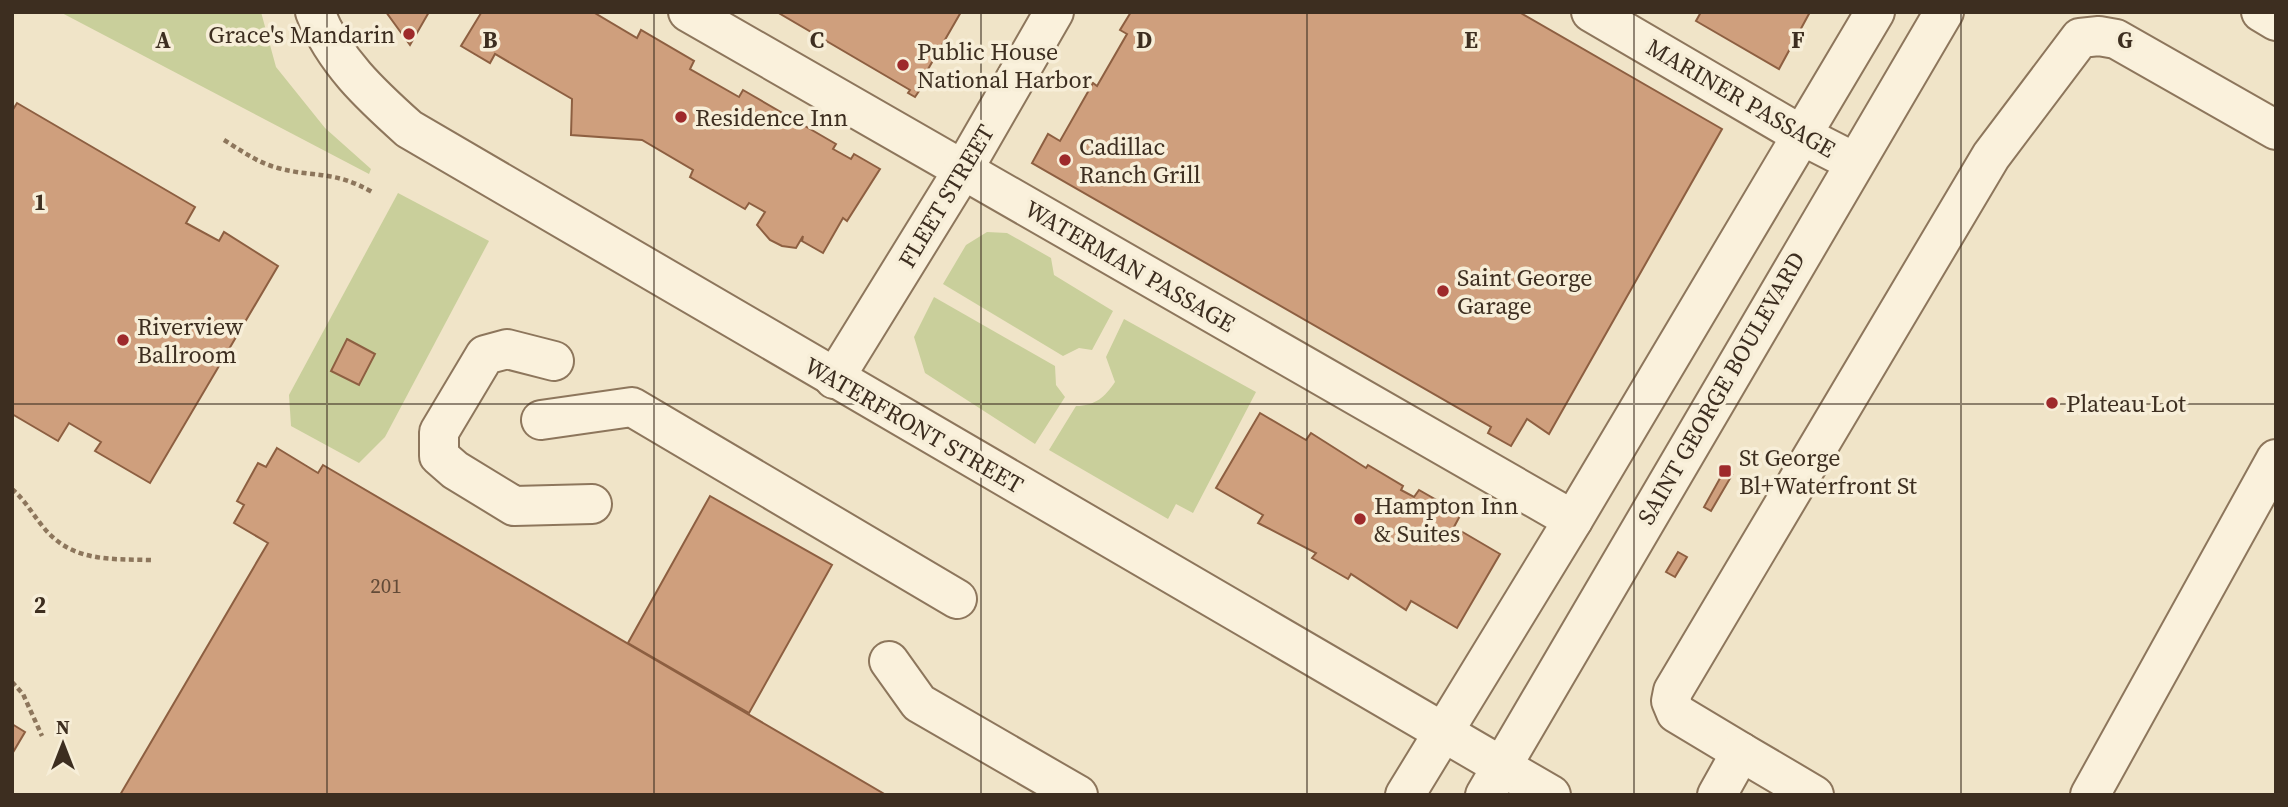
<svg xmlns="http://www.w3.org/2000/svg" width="2288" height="807" viewBox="0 0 2288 807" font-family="'Source Serif 4',serif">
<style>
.green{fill:#c9cf9b}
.building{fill:#cf9f7d;stroke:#8d5f41;stroke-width:2}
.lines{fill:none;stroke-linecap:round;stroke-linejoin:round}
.minor-casing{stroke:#8d765c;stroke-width:42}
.path{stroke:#8d765c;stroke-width:4.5;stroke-dasharray:5 3.5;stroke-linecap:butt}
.minor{stroke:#faf1dc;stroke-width:38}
.grid{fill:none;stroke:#3d2e20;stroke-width:2;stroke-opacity:0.55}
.poi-dot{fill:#9e2a2b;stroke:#f7eed8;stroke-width:2.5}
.labels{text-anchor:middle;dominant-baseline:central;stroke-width:7;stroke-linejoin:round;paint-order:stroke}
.number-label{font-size:21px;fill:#624a37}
.poi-label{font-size:24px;fill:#3d2e20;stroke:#f7eed8;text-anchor:start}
.street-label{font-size:24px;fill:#3d2e20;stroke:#f7eed8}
.grid-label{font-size:23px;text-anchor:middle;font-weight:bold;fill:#3d2e20;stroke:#f7eed8;stroke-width:7;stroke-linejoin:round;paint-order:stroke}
</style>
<rect width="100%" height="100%" fill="#f0e4c8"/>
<g class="green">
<path d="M 60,12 L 261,12 L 276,67 L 325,128 L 371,169 L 369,174 Z"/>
<path d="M 398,193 L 489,241 L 385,437 L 359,463 L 291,426 L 289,395 Z"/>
<path d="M 987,232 L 1007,233 L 1051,258 L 1054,275 L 1113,311 L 1092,350 L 1079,348 L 1063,356 L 943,284 L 966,245 Z"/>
<path d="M 934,297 L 1055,366 L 1056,385 L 1065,397 L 1035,444 L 925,373 L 914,337 Z"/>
<path d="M 1124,319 L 1256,392 L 1193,513 L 1176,504 L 1168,519 L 1049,450 L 1076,406 C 1095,406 1105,397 1115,382 L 1106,357 Z"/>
</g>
<g class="building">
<path d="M 386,12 L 429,12 L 410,45 Z"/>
<path d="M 485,12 L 593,12 L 637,38 L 641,30 L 694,61 L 690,69 L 739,97 L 743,90 L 836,144 L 833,149 L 851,159 L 854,154 L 880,169 L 847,221 L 843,218 L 823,253 L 802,241 L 803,236 L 796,248 L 782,246 L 770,240 L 757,225 L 765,212 L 749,203 L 745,209 L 690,177 L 693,170 L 642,140 L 571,135 L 572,99 L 495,54 L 490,63 L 461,46 L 481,13 Z"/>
<path d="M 777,12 L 961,12 L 916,90 L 919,91 L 915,97 L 908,93 L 910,90 Z"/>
<path d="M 1131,12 L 1519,12 L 1722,129 L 1549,434 L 1527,419 L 1511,446 L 1488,433 L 1491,427 L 1032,163 L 1048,134 L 1060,141 L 1093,83 L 1097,86 L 1127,34 L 1120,30 Z"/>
<path d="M 1701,12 L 1810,12 L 1779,69 L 1696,21 Z"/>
<path d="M 17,103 L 195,207 L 186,223 L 219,241 L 224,232 L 278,266 L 150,483 L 95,451 L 101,442 L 69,423 L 58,441 L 12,414 L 12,111 Z"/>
<path d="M 347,339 L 375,354 L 359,385 L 331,371 Z"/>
<path d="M 1260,413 L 1306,440 L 1311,433 L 1366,468 L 1368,465 L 1403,486 L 1401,490 L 1414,497 L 1419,490 L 1461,514 L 1454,527 L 1500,554 L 1457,628 L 1411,601 L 1406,610 L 1351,574 L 1348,579 L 1312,558 L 1316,553 L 1258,523 L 1263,515 L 1216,488 Z"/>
<path d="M 277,448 L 318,473 L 323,465 L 886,795 L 120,795 L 268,543 L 234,523 L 244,505 L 237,501 L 258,463 L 266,467 Z"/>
<path d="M 1724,471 L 1732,475 L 1711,511 L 1704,507 Z"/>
<path d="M 710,496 L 832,565 L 749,713 L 628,643 Z"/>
<path d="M 1678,552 L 1687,557 L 1675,577 L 1666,572 Z"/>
<path d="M 12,724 L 25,732 L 12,754 Z"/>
</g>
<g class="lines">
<g class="minor-casing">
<g id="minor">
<path d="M 315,12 C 334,61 371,95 409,129 L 1551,795"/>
<path d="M 688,12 L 1573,520"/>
<path d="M 1591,12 L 1803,136 L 1854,162"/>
<path d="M 2261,12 L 2276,21"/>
<path d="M 554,361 L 507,349 L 485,355 L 439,432 L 439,456 L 455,470 L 514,506 L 592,504"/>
<path d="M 834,379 L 963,170 L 1054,12"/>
<path d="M 541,420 L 632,407 L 957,599"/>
<path d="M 889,661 L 919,703 L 1078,795"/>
<path d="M 1741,752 L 1676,713 L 1671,701 L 1673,691 L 1991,156 L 2080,38 L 2099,36 L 2116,39 L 2276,130"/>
<path d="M 1405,795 L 1573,520 L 1875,12"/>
<path d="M 1485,795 L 1944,12"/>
<path d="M 1717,795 L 1741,752 L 1814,795"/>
<path d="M 2090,795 L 2276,459"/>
</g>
</g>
<g class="path">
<path d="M 224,140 C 242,151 258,163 278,168 C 315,178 334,170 372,192"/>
<path d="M 12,489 C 25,500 33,515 44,528 C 72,562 110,559 151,560"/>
<path d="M 12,682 L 23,694 L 42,736"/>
</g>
<use href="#minor" class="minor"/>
</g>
<path class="grid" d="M 327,12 L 327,795M 654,12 L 654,795M 981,12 L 981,795M 1307,12 L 1307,795M 1634,12 L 1634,795M 1961,12 L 1961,795M 12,404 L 2276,404"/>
<g class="poi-dot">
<circle cx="409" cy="34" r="7"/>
<circle cx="903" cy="65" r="7"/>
<circle cx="681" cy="117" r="7"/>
<circle cx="1065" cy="160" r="7"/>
<circle cx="1443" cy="291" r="7"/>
<circle cx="123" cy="340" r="7"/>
<circle cx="2052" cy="403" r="7"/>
<rect x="1718" y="464" width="14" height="14" rx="3.5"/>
<circle cx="1360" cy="519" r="7"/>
</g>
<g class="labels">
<g class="number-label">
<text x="386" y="585">201</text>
</g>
<g class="poi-label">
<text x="395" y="34" text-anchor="end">Grace's Mandarin</text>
<text x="917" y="51">Public House<tspan x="917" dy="28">National Harbor</tspan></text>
<text x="695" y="117">Residence Inn</text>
<text x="1079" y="146">Cadillac<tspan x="1079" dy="28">Ranch Grill</tspan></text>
<text x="1457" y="277">Saint George<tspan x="1457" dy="28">Garage</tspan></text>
<text x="137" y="326">Riverview<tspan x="137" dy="28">Ballroom</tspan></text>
<text x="2066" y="403">Plateau Lot</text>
<text x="1739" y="457">St George<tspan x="1739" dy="28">Bl+Waterfront St</tspan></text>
<text x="1374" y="505">Hampton Inn<tspan x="1374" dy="28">&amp; Suites</tspan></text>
</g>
<g class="street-label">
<text transform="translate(1741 98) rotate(30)">MARINER PASSAGE</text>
<text transform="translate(946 196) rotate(-59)">FLEET STREET</text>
<text transform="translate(1130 266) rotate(30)">WATERMAN PASSAGE</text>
<text transform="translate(1721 388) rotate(-60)">SAINT GEORGE BOULEVARD</text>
<text transform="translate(914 425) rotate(30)">WATERFRONT STREET</text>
</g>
</g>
<g class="grid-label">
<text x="163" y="48">A</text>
<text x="490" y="48">B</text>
<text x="817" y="48">C</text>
<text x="1144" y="48">D</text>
<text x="1471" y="48">E</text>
<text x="1798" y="48">F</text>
<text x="2125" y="48">G</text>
<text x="40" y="210">1</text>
<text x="40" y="613">2</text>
</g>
<rect width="2288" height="807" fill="none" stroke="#3d2e20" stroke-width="28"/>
<g transform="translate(63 744)" stroke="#f7eed8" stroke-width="5" paint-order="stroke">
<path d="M0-5L12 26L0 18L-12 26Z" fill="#3d2e20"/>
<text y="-10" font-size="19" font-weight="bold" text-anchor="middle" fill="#3d2e20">N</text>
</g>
</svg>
